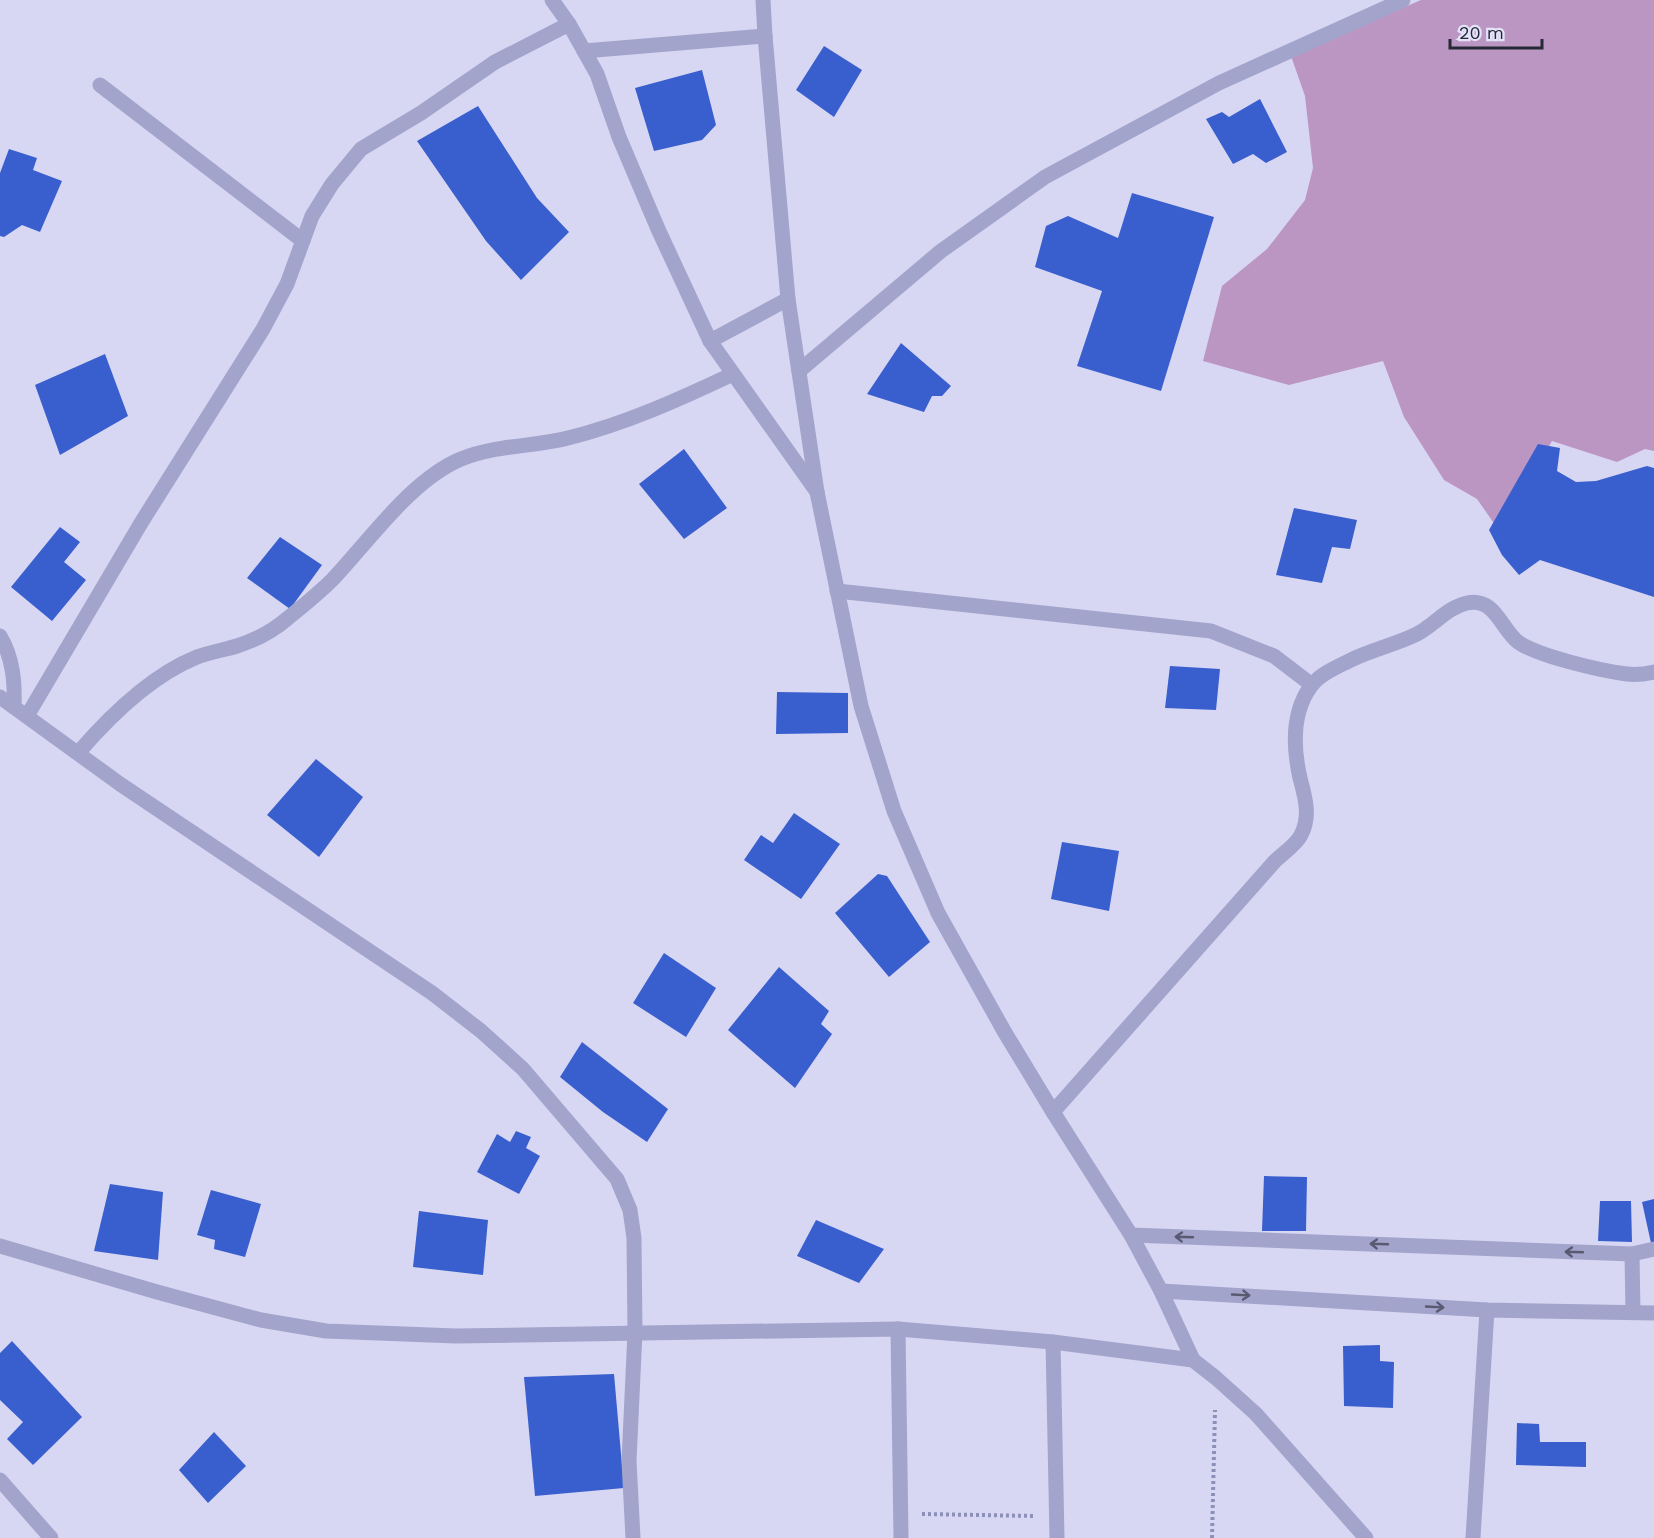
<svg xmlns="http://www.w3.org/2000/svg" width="1654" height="1538" viewBox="0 0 1654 1538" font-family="'Work Sans',sans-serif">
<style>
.green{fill:#bb96c2}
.building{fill:#395ece}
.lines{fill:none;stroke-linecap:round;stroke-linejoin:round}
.path{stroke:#8c8fb7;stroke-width:4;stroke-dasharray:3 3;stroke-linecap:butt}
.minor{stroke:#a2a4cb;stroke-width:15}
.tertiary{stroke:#a2a4cb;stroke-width:15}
.oneway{stroke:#575a71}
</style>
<rect width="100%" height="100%" fill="#d8d7f3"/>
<path class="green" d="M 1421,0 L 1654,0 L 1654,451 L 1645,449 L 1617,462 L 1552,441 L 1500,532 L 1477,499 L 1444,480 L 1404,417 L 1383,361 L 1289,385 L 1203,361 L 1222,286 L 1267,249 L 1305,200 L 1313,168 L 1305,96 L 1291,56 Z"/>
<g class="building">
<path d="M 824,46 L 862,70 L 834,117 L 796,90 Z"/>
<path d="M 702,70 L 716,125 L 702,140 L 654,151 L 635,88 Z"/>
<path d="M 1260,99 L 1287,152 L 1266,163 L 1253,154 L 1233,164 L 1206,119 L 1222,112 L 1229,117 Z"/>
<path d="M 478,106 L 537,198 L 569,232 L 521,280 L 486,241 L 417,141 Z"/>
<path d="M 9,149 L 37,158 L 33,170 L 62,181 L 40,232 L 22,225 L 4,237 L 0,236 L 0,173 Z"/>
<path d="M 1132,193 L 1214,217 L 1161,391 L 1077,366 L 1102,291 L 1035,267 L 1046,226 L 1068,216 L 1118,238 Z"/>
<path d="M 901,343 L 951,386 L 942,396 L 932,396 L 924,412 L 867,394 Z"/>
<path d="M 105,354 L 128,416 L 60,455 L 35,385 Z"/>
<path d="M 1538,444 L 1560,448 L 1557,471 L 1576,482 L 1596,481 L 1647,466 L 1654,468 L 1654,597 L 1540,560 L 1519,575 L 1502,555 L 1489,530 Z"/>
<path d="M 684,449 L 727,508 L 684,539 L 639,484 Z"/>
<path d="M 1294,508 L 1357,520 L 1350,549 L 1332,547 L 1322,583 L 1276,575 Z"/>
<path d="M 60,527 L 80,542 L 64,562 L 86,580 L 52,621 L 11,587 Z"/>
<path d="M 280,537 L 322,565 L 290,609 L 247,578 Z"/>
<path d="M 1170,666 L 1220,669 L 1216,710 L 1165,708 Z"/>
<path d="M 777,692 L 848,693 L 848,733 L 776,734 Z"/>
<path d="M 316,759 L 363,797 L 319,857 L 267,815 Z"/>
<path d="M 794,813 L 840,844 L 801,899 L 744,860 L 761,835 L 773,843 Z"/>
<path d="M 1062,842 L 1119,851 L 1109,911 L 1051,899 Z"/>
<path d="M 878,874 L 887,876 L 930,942 L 889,977 L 835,913 Z"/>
<path d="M 664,953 L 716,988 L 686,1037 L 633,1003 Z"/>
<path d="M 779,967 L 829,1011 L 821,1024 L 832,1034 L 795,1088 L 728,1030 Z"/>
<path d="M 582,1042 L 668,1109 L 647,1142 L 603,1112 L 560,1077 Z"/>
<path d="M 516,1131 L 531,1137 L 526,1148 L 540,1156 L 519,1194 L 477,1172 L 497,1134 L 510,1142 Z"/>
<path d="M 1264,1176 L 1307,1177 L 1306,1231 L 1262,1231 Z"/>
<path d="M 110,1184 L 163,1192 L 158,1260 L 94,1251 Z"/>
<path d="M 211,1190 L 261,1204 L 245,1257 L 214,1249 L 215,1240 L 197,1235 Z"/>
<path d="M 1654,1199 L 1654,1242 L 1651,1243 L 1642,1202 Z"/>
<path d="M 1600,1201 L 1631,1201 L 1632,1242 L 1598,1241 Z"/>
<path d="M 419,1211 L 488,1220 L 483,1275 L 413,1267 Z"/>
<path d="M 816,1220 L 884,1249 L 859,1283 L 797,1256 Z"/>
<path d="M 12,1341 L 82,1417 L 33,1465 L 7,1439 L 23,1422 L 0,1400 L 0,1353 Z"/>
<path d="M 1380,1345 L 1380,1361 L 1394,1362 L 1393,1408 L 1344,1406 L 1343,1346 Z"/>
<path d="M 614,1374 L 624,1488 L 535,1496 L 524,1377 Z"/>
<path d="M 1517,1423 L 1539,1424 L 1540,1442 L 1586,1442 L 1586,1467 L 1516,1465 Z"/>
<path d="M 214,1432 L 246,1466 L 208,1503 L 179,1470 Z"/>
</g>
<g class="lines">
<g class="path">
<path d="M 922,1514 L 1035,1516"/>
<path d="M 1212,1538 L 1215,1410"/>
</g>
<g class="minor">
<path d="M 552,0 L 569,24 L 597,74 L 619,137 L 658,229 L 710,341 L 817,492"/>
<path d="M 584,51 L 765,36"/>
<path d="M 100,85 L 303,241"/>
<path d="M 710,341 L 788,299"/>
<path d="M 799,371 L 941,251 L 1045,177 L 1219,83 L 1403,0"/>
<path d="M 837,591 L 1211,631 L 1274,656 L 1312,685"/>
<path d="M 0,636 C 13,658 15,682 14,707"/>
<path d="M 27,716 L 141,523 L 263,329 L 287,284 L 312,216 L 332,184 L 361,149 L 421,113 L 495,62 L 569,24"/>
<path d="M 78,753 C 109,717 152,675 197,657 C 210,652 224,650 237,646 C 256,640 273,631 288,618 C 303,606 319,593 333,579 C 370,540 411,480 461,459 C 494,445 533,447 568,438 C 625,424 680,399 733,374"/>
<path d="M 1053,1112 L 1275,861 C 1283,853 1296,845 1301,835 C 1311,816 1305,797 1300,778 C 1293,747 1292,712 1311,686 C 1321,673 1339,666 1353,659 C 1374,649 1397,644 1417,634 C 1434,625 1448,607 1467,603 C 1495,597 1501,629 1518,642 C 1537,656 1602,671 1627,674 C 1636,675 1645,674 1654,672"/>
<path d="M 1131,1235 L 1632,1254 L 1654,1249"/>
<path d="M 1632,1254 L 1633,1312"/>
<path d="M 1161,1291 L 1487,1310 L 1654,1313"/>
<path d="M 898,1329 L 901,1538"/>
<path d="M 1053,1342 L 1057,1538"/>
<path d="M 633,1538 L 629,1461 L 635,1332"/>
<path d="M 1473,1538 L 1487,1310"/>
</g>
<g class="tertiary">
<path d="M 763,0 L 765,36 L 788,299 L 817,492 L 861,706 L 894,811 L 938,913 L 1004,1031 L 1053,1112 L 1131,1235 L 1161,1291 L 1193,1360"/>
<path d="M 0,697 L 120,784 L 432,993 L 481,1031 L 523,1069 L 617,1179 L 630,1210 L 634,1238 L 635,1332"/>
<path d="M 0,1246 L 157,1292 L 261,1320 L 326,1331 L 456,1336 L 898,1329 L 1053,1342 L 1193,1360 L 1216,1378 L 1256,1414 L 1366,1538"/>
<path d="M 0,1480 L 51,1538"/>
</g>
</g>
<defs><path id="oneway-shaft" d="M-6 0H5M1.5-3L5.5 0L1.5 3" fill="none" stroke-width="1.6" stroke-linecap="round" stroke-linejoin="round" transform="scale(1.5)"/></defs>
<g class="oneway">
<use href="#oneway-shaft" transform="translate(1184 1237) rotate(-178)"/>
<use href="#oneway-shaft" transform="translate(1379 1244) rotate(-178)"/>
<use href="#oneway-shaft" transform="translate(1574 1252) rotate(-178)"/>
<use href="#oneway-shaft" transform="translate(1241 1295) rotate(3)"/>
<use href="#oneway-shaft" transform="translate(1435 1307) rotate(3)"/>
</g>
<path d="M1450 39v9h92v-9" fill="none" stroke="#252835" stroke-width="3"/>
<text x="1459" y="39" font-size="18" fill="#252835" stroke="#e4e3fa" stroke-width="4.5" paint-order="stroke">20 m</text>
</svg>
